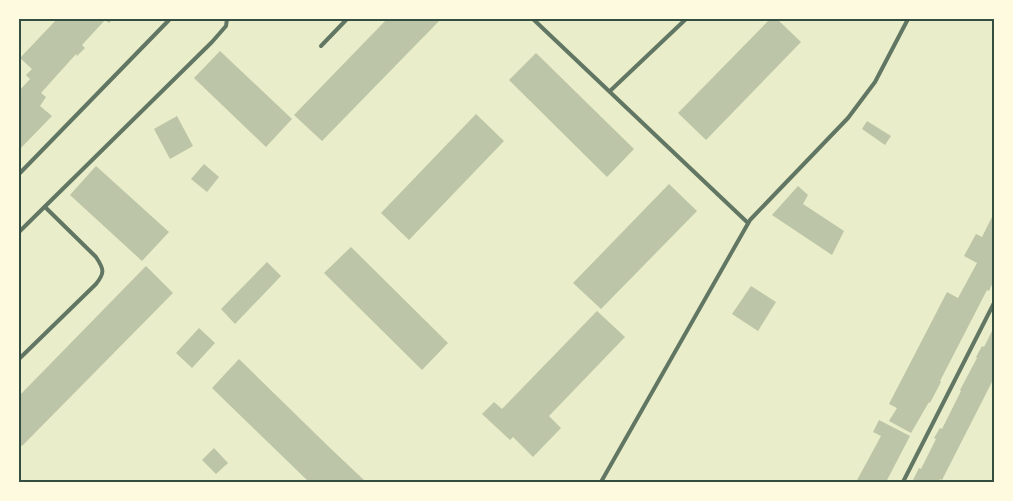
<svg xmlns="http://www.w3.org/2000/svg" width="1013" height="501" viewBox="0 0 1013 501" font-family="'PT Sans Narrow',sans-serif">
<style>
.building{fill:#bcc5a7}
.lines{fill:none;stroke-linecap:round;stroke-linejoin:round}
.service{stroke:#617663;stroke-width:4}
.neatline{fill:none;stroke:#344e41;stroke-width:2}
</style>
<rect width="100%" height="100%" fill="#e9edc9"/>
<g class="building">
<path d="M 57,19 L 113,19 L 109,23 L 105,20 L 82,45 L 85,48 L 77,56 L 76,54 L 41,93 L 46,97 L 40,106 L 52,116 L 19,150 L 19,91 L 30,79 L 26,75 L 32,69 L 20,58 Z"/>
<path d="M 387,19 L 441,19 L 322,141 L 294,115 Z"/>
<path d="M 770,19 L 777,19 L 801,42 L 706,140 L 678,113 Z"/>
<path d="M 220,51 L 292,119 L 266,147 L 194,78 Z"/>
<path d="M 536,53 L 634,149 L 607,177 L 509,80 Z"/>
<path d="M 476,114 L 504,141 L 409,240 L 381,213 Z"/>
<path d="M 177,116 L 193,146 L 170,159 L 154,129 Z"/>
<path d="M 867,121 L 891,136 L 885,145 L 862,129 Z"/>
<path d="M 204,164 L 219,177 L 207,192 L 191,179 Z"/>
<path d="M 96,166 L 169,232 L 142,261 L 70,195 Z"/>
<path d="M 669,184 L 697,211 L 601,309 L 573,283 Z"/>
<path d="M 798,186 L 808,195 L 803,204 L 844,231 L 832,255 L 772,215 Z"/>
<path d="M 994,213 L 994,280 L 989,291 L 987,290 L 940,381 L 941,382 L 930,403 L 929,402 L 911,433 L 889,421 L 897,408 L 889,404 L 947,292 L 958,298 L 977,263 L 964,256 L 976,234 L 982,237 Z"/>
<path d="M 351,247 L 448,343 L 422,370 L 324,273 Z"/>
<path d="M 267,262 L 281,276 L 235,324 L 221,309 Z"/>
<path d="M 146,266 L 173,293 L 22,446 L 19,443 L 19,396 Z"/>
<path d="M 751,286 L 776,302 L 758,331 L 732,314 Z"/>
<path d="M 597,311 L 625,337 L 549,416 L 561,428 L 533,457 L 513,437 L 510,440 L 482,414 L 494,402 L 502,409 Z"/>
<path d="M 994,327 L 994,378 L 942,480 L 940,479 L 938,482 L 912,482 L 919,468 L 921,469 L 936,439 L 934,438 L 940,428 L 942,429 L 961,391 L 960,390 L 977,358 L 976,357 L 982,346 L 984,347 Z"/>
<path d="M 199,328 L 215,343 L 192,368 L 176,353 Z"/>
<path d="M 239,359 L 328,446 L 366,482 L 309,482 L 212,388 Z"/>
<path d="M 879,420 L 910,436 L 886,482 L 856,482 L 881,436 L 873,432 Z"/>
<path d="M 214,448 L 228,463 L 216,474 L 202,460 Z"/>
</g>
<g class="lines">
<g class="service">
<path d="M 533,19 L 748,223"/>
<path d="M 321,46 L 347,19"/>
<path d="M 610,91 L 686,19"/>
<path d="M 19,174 L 170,19"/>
<path d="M 19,232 L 212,42 L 226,26 L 227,19"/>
<path d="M 19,359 L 96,284 C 105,273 104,269 96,257 L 45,207"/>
<path d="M 601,482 L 750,220 L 848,118 L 875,82 L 908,19"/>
<path d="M 903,482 L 994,303"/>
</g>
</g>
<rect width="1013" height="501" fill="none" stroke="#fefae0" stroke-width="40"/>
<rect x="20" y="20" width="973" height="461" class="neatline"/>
</svg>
